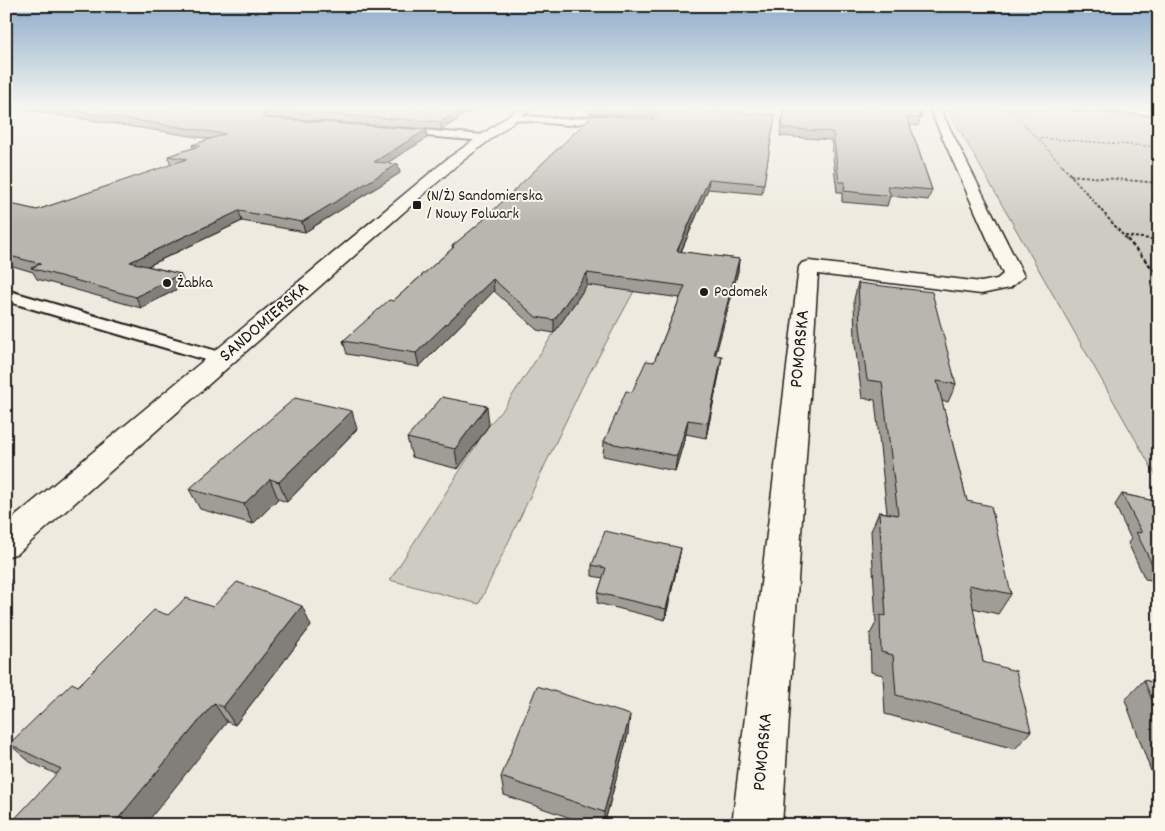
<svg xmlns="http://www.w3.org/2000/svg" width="1165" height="831" viewBox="0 0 1165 831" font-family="Dekko,sans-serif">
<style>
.green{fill:#ceccc2;stroke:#75746f}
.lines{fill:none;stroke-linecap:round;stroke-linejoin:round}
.service-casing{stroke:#1c1c1c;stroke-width:4}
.minor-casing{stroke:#1c1c1c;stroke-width:3}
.tertiary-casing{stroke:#1c1c1c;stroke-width:3}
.path-far3{stroke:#1c1c1c;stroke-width:1;stroke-dasharray:2.5 2;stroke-linecap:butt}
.path-far2{stroke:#1c1c1c;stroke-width:2;stroke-dasharray:3 2;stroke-linecap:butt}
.path-far1{stroke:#1c1c1c;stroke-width:2.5;stroke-dasharray:4 2.5;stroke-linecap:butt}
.path{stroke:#1c1c1c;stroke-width:4;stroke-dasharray:6 4.5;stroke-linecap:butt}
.service{fill:#fbf7ec;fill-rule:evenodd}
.minor{fill:#fbf7ec;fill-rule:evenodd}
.tertiary{fill:#fbf7ec;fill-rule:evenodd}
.wall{fill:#9f9d96;stroke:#1c1c1c}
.shaded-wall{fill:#827f7a;stroke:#1c1c1c}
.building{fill:#b9b6af;stroke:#1c1c1c}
.poi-dot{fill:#1c1c1c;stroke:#fbf7ec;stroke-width:2}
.labels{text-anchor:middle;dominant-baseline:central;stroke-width:4;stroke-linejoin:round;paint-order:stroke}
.far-poi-label{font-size:16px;fill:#1c1c1c;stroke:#fbf7ec;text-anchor:start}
.street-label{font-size:19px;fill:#1c1c1c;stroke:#fbf7ec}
</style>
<rect width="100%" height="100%" fill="#eeeadf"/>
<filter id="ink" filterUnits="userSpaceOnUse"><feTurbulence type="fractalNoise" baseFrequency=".02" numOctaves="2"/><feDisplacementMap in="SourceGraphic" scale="10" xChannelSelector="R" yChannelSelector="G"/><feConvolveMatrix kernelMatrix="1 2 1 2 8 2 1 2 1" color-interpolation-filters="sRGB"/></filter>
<g filter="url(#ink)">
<g class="green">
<path d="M 947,108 L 1087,110 L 1159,115 L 1159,481 Z"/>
<path d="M 658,247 L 582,387 L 479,604 L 390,580 L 489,425 L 504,408 L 587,283 Z"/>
</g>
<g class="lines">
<g class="service-casing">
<g id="service">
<path d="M 513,114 C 530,116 547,118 564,119 C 580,120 613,109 626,120 L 621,123 L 598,121 L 567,125 L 510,119 L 510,115 Z"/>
<path d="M 394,128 L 485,135 L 490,138 L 485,141 L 390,133 L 389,131 Z"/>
<path d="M 6,290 L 230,355 L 234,359 L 230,363 L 223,365 L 216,363 L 6,301 Z"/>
</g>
</g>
<g class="minor-casing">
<g id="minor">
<path d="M 6,107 L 13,107 L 6,111 Z"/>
<path d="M 929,107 L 939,107 L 1024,276 L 1010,288 L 981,294 L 818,274 L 782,825 L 732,825 L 799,267 L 802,263 L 809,261 L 981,282 L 997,279 L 1003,274 Z"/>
<path d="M 1070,107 L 1159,109 L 1159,115 L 1075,110 Z"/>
</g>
</g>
<g class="tertiary-casing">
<path id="tertiary" d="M 521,107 L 533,107 L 457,165 L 18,553 L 6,557 L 6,524 L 447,159 Z"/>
</g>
<g class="path-far3">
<path d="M 1011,110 L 1063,166"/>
<path d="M 1040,138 L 1159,147"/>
</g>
<g class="path-far2">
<path d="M 1062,165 L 1128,241"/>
<path d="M 1070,175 L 1159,183"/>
<path d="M 1125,236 L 1159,240"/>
</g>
<g class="path-far1">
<path d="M 1127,239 L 1159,276"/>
<path d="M 1153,239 L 1159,240"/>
</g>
<path class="path" d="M 6,584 L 13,578"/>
<use href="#service" class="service"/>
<use href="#minor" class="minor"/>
<use href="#tertiary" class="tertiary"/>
</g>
<g class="wall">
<path d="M 13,107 L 477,107 L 441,130 L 266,117 L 426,130 L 427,138 L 387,163 L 398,164 L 400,173 L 305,232 L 242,221 L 148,266 L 180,274 L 185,285 L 141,308 L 37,279 L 33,272 L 6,264 L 6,203 L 37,210 L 171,165 L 168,156 L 193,148 L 192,145 L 210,139 L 14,108 Z"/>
<path d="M 589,107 L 697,107 L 695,110 L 775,115 L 762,194 L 708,189 L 681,252 L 739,259 L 738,271 L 715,355 L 720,370 L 706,438 L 686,434 L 675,471 L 603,456 L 604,442 L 632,392 L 654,362 L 680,298 L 587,285 L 554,333 L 537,330 L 494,291 L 419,367 L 347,354 L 343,341 L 393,301 L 453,248 L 452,246 L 654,118 L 653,117 L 589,113 Z"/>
<path d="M 783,107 L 919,107 L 922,114 L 918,126 L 910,125 L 932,190 L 928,200 L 890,196 L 887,206 L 842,202 L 842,192 L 837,192 L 831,140 L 780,136 Z"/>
<path d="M 858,283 L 956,384 L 948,402 L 942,401 L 967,501 L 1011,594 L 998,614 L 973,608 L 983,662 L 1031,731 L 1015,749 L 885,714 L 883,675 L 871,672 L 870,634 L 876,623 L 871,531 L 879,512 L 887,513 L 875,400 L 862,398 L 855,344 L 854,299 Z"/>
<path d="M 489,425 L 458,469 L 412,457 L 407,438 Z"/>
<path d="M 357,429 L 287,502 L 278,499 L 253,524 L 200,509 L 189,489 Z"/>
<path d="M 1122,494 L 1159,502 L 1159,581 L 1145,579 L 1128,543 L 1131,539 L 1115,505 Z"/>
<path d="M 681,548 L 679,558 L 665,620 L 597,603 L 598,593 L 603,578 L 592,576 L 592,565 Z"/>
<path d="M 213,607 L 311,626 L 235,725 L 227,722 L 56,774 L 30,762 L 9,744 L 78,686 L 168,615 Z"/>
<path d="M 1144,680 L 1159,684 L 1159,793 L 1125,700 Z"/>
<path d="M 628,734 L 604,825 L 591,825 L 504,795 L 501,777 Z"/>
</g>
<g class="shaded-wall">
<path d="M 465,107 L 477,107 L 441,130 L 440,122 Z"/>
<path d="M 691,107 L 697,107 L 689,117 L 689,109 Z"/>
<path d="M 264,110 L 266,117 L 264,123 L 262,116 Z"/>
<path d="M 426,130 L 427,138 L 376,170 L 374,162 Z"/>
<path d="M 398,164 L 400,173 L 305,232 L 302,222 Z"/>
<path d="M 709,179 L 708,189 L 676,263 L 677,251 Z"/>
<path d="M 239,211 L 242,221 L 135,272 L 130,262 Z"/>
<path d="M 739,259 L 738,271 L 712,369 L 714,355 Z"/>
<path d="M 587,273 L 587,285 L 554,333 L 554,320 Z"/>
<path d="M 180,274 L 185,285 L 141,308 L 136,297 Z"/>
<path d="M 493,279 L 494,291 L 419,367 L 416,353 Z"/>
<path d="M 722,356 L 720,370 L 706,438 L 708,423 Z"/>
<path d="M 487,406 L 489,425 L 458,469 L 455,449 Z"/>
<path d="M 352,411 L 357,429 L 287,502 L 279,482 Z"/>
<path d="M 688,420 L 686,434 L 675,471 L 677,456 Z"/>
<path d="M 270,479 L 278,499 L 253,524 L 244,504 Z"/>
<path d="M 681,548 L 679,558 L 665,620 L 666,609 Z"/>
<path d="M 302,606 L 311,626 L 235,725 L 223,707 Z"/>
<path d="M 214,703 L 227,722 L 145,825 L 113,825 Z"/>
<path d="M 630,715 L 628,734 L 604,825 L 604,812 Z"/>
</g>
<g class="building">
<path d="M 48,107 L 465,107 L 440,122 L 264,110 L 262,116 L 264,118 L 426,130 L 374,162 L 398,164 L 302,222 L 239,211 L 130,262 L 180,274 L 136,297 L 31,268 L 41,264 L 6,255 L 6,203 L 37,210 L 187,159 L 168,156 L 200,146 L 192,145 L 225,134 Z"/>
<path d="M 620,107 L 691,107 L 689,109 L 775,115 L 764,184 L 709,179 L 677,251 L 739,259 L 714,355 L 722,356 L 708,423 L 688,420 L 677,456 L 604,442 L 626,391 L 632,392 L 646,361 L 654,362 L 685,286 L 587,273 L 554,320 L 536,317 L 493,279 L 416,353 L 343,341 L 389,300 L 393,301 L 454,247 L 452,246 L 481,222 L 593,115 L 653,119 L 660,115 L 654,109 Z"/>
<path d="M 784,107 L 919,107 L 922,114 L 919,114 L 920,118 L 907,117 L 932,190 L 887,186 L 891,196 L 844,191 L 845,182 L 839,182 L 833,132 L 782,128 Z"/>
<path d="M 858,283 L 932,292 L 956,384 L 937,381 L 967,501 L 991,506 L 1011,594 L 969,585 L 983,662 L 1016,671 L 1031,731 L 896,695 L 893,655 L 881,652 L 880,615 L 886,616 L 879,512 L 898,515 L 882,382 L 867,380 L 860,327 Z"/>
<path d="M 442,397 L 487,406 L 455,449 L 407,438 Z"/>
<path d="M 295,398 L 352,411 L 279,482 L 270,479 L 244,504 L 189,489 Z"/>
<path d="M 1122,494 L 1159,502 L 1159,569 L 1154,568 L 1136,532 L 1142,533 Z"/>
<path d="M 605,531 L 681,548 L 666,609 L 598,593 L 606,568 L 592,565 Z"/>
<path d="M 237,582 L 302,606 L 223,707 L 214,703 L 113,825 L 9,825 L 61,769 L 9,744 L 72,683 L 78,686 L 154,610 L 168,615 L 186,598 L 213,607 Z"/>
<path d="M 1144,680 L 1159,684 L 1159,717 Z"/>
<path d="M 537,686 L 630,715 L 604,812 L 501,777 Z"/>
</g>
</g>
<linearGradient id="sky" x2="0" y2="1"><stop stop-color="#8dadca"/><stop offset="0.48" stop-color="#f7f6f1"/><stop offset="1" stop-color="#f7f6f1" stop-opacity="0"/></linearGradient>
<rect width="1165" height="224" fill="url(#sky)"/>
<g class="poi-dot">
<rect x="412" y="200" width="10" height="10" rx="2.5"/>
<circle cx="167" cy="283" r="5"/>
<circle cx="704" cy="292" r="5"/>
</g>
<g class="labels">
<g class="far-poi-label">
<text x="427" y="196">(N/Ż) Sandomierska<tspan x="427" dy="18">/ Nowy Folwark</tspan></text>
<text x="177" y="283">Żabka</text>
<text x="714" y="292">Podomek</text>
</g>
<g class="street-label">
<text transform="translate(265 323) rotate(-41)">SANDOMIERSKA</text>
<text transform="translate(801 349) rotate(-85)">POMORSKA</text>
<text transform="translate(764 752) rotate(-85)">POMORSKA</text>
</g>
</g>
<rect width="1165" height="831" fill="none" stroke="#fbf7ec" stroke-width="25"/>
<rect x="12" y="12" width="1140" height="806" fill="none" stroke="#1c1c1c" stroke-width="2" filter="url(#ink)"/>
</svg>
